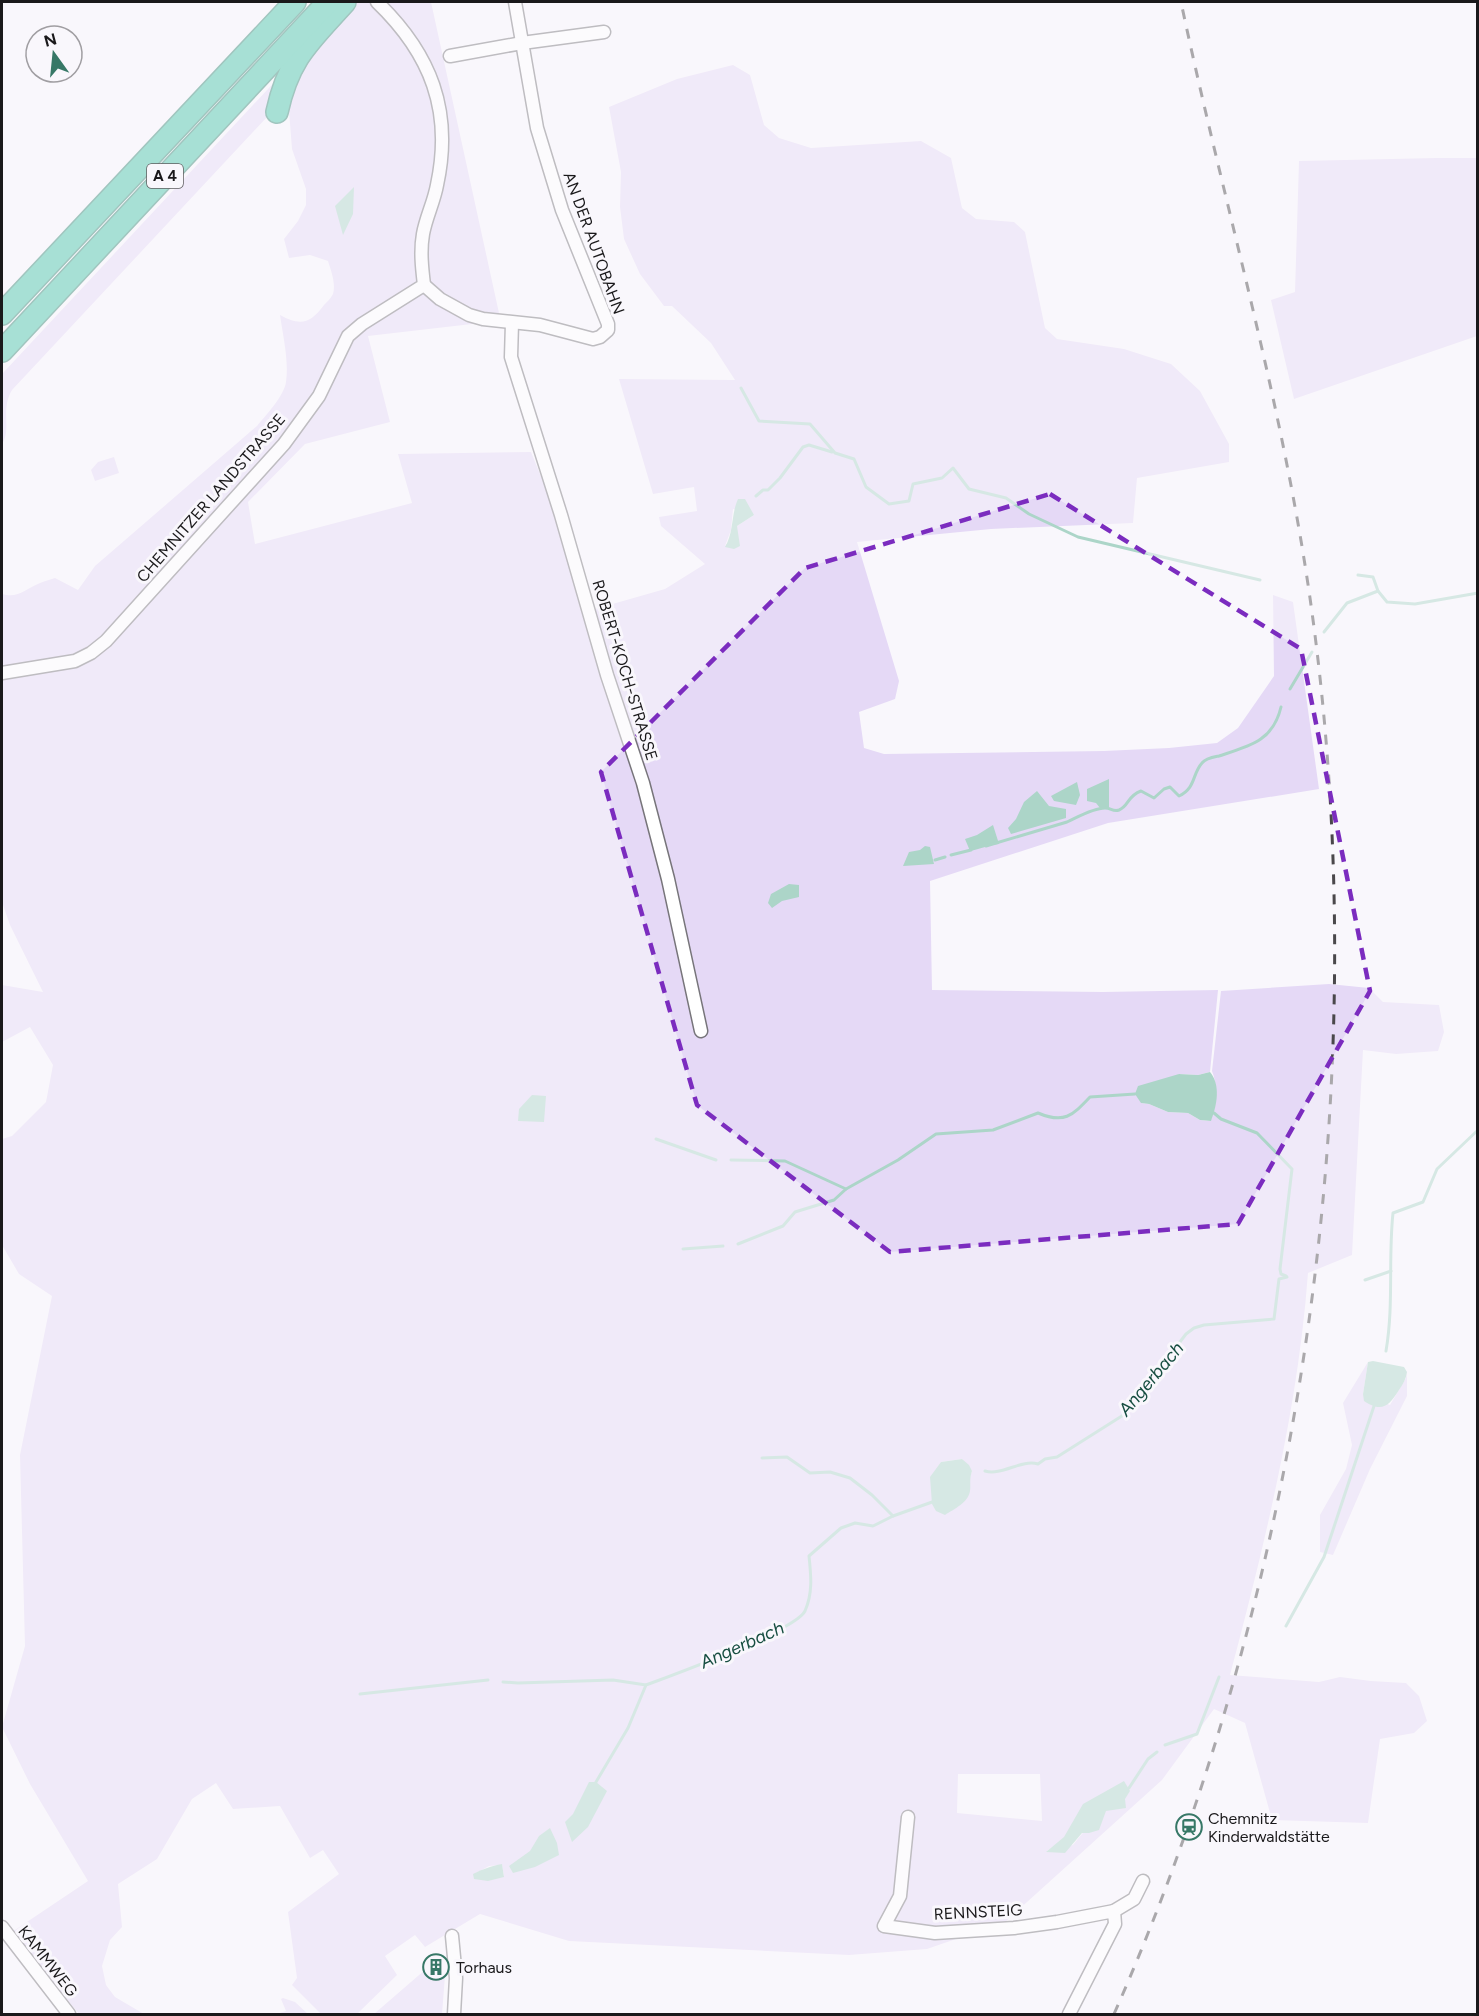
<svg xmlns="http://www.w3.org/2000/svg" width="1479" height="2016" viewBox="0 0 1479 2016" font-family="Figtree,sans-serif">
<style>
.green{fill:#e5d9f6;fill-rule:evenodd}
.water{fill:#acd5c8}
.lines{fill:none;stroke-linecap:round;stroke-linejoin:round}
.stream{stroke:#acd5c8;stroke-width:3}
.minor-casing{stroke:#77757a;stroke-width:15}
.motorway-casing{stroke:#358875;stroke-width:24}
.minor{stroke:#fff;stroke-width:12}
.motorway{stroke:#43c4a6;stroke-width:21}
.rail{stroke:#4a484b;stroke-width:3;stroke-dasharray:10 10;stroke-linecap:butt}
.marked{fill:none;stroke:#7b2cbf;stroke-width:4.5;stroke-dasharray:12 8;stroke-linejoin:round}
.labels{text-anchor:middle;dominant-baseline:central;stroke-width:6;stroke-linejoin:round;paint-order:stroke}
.shield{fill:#f9f7fc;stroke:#5d5c5e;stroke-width:1.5}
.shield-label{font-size:15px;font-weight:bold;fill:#1a191b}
.street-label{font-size:16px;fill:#1a191b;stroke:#f9f7fc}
.poi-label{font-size:16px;fill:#1a191b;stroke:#f9f7fc;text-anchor:start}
.water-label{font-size:18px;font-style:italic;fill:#174e41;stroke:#f9f7fc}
</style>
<rect width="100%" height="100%" fill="#f9f7fc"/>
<g class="green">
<path d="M 349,2 L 431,2 L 499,313 L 472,324 L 368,336 L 390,422 L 305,444 L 248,502 L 255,544 L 412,503 L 398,454 L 531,452 L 595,609 L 665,589 L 705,564 L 661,526 L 659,517 L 697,511 L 694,487 L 653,494 L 619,379 L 735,380 L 711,343 L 672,306 L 664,306 L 640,274 L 624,239 L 620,207 L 621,172 L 609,107 L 677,79 L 733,65 L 750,75 L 764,125 L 779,138 L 811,148 L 921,141 L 951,158 L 962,208 L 976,219 L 1014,222 L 1025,232 L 1045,328 L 1057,339 L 1124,349 L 1171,364 L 1200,391 L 1229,444 L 1229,462 L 1137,478 L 1133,523 L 991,529 L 857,542 L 899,681 L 895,699 L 859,712 L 864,748 L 884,754 L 1104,751 L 1169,748 L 1217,743 L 1238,728 L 1274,676 L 1273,595 L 1293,602 L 1319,789 L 1108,823 L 930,881 L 932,990 L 1103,992 L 1218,990 L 1210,1072 L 1198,1075 L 1179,1074 L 1141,1103 L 1149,1104 L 1168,1112 L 1188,1113 L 1200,1120 L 1210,1121 C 1217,1108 1218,1085 1212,1071 L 1221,991 L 1329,984 L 1369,988 L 1383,1002 L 1439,1005 L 1444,1032 L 1438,1051 L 1396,1054 L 1363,1050 L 1352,1255 L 1308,1273 C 1298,1409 1265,1543 1230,1675 L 1319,1682 L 1340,1677 L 1371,1681 L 1406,1683 L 1419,1696 L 1427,1721 L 1414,1733 L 1380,1739 L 1368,1823 L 1272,1820 L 1245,1723 L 1214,1709 L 1162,1780 L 1005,1922 L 927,1949 L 849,1955 L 569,1941 L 480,1914 L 425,1947 L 415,1935 L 385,1956 L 397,1975 L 357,2014 L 321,2014 L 292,1985 L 297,1978 L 288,1912 L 339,1874 L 323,1850 L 310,1858 L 280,1806 L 233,1809 L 216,1783 L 192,1799 L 157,1859 L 118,1884 L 122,1927 L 110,1940 L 102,1966 L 106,1985 L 115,1997 L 144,2014 L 79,2014 L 12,1932 L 88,1881 L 30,1784 L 2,1727 L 25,1646 L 20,1455 L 52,1296 L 19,1274 L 2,1245 L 2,1139 L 12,1136 L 46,1102 L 53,1065 L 30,1027 L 2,1042 L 2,985 L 43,992 L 10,925 L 2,902 L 2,594 C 18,599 25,589 40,583 C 44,581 50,580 55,578 L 78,590 L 95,566 L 257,426 C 266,415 284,396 286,382 C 289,361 283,336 280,315 C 300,326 310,324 324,305 C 327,302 331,298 333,294 C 336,283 331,271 328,261 L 310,255 L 289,258 L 284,239 L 298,221 L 306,205 L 306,189 L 292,149 L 289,111 L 281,107 L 287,86 ZM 733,509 L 754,515 L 737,526 L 737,532 L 725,546 L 731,530 ZM 962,1459 L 972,1471 L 969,1481 L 932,1504 L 932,1491 L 941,1462 ZM 958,1774 L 1040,1774 L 1042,1821 L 957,1813 ZM 1130,1791 C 1123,1801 1113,1804 1104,1812 C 1092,1822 1082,1833 1073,1845 L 1047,1851 ZM 502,1865 L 504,1876 L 473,1875 L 489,1866 Z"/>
<path d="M 281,75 L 268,116 L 12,390 C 0,410 12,429 2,444 L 2,374 Z"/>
<path d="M 1436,158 L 1477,158 L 1477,336 L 1294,399 L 1271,300 L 1295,292 L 1299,161 Z"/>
<path d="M 114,457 L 119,473 L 95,481 L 91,470 L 98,462 Z"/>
<path d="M 1368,1362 L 1363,1394 L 1390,1405 L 1406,1378 L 1407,1372 L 1407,1396 L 1370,1469 L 1333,1555 L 1320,1552 L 1320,1515 L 1346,1469 L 1352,1445 L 1343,1403 Z"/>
<path d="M 426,1969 L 438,1980 L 444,1975 L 445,1976 L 442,2014 L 374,2014 Z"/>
<path d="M 283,1998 L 295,2002 L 308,2014 L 276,2014 L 286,2011 L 281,1999 Z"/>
</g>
<g class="water">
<path d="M 354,187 L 353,214 L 343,235 L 335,206 Z"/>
<path d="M 738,499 L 745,499 L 754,515 L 737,526 L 740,546 L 734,549 L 725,547 C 734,532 731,514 738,499 Z"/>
<path d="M 1109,779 L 1109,807 L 1100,808 L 1096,803 L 1087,801 L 1087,789 Z"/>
<path d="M 1077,782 L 1080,795 L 1076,805 L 1054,801 L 1051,796 Z"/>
<path d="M 1037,791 L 1049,806 L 1066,809 L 1066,818 L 1011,834 L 1008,828 L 1016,819 L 1024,802 Z"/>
<path d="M 993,825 L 999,844 C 988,845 980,849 970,851 L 965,839 L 977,835 Z"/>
<path d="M 925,846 L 930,847 L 934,864 L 903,866 L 909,852 L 920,850 Z"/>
<path d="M 789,884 L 799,885 L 799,897 L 782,901 L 772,908 L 768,903 L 771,894 Z"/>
<path d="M 1210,1072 C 1221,1085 1217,1106 1211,1121 L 1200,1120 L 1188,1113 L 1168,1112 L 1149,1104 L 1141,1103 L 1135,1094 L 1138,1086 L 1179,1074 L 1198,1075 Z"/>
<path d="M 532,1095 L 546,1096 L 544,1122 L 518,1121 L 519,1109 Z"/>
<path d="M 1373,1361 L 1404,1367 L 1407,1372 C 1406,1379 1403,1384 1399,1390 C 1389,1406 1382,1413 1364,1401 L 1363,1394 L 1368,1362 Z"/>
<path d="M 962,1459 L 969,1465 L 972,1471 C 969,1480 971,1484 970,1491 C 968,1503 954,1509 945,1515 L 936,1511 L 932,1504 L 930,1477 L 941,1462 Z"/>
<path d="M 1124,1781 L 1130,1791 L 1125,1799 L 1126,1808 L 1106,1811 L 1099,1830 L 1089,1833 L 1082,1833 L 1065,1853 L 1046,1852 L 1064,1837 L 1083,1804 Z"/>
<path d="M 589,1782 L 596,1782 L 607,1791 L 588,1827 L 572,1842 L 565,1822 L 573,1814 Z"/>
<path d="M 550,1828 L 557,1843 L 559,1855 L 535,1867 L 513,1873 L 509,1866 L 530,1851 L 539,1836 Z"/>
<path d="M 502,1864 L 504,1877 L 488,1881 L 474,1879 L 473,1874 C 483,1869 491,1866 502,1864 Z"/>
</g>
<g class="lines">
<g class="stream">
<path d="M 741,388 L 759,421 L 810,424 L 835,453 L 854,459 L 866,487 L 889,504 L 909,501 L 913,484 L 942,478 L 953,468 L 969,489 L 1006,498 L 1029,514 L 1078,537 L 1260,580"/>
<path d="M 756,496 L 763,490 L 768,490 L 780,478 L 803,447 L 809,445 L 832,452"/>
<path d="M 1358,575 L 1373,577 L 1378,591 L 1387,602 L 1415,604 L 1478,593"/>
<path d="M 1324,632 L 1347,603 L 1378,591"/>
<path d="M 1290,689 L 1312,652"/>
<path d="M 986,846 L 1067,822 C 1078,817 1093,808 1105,808 C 1111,808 1113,812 1119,810 C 1129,806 1127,796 1141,791 L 1154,798 L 1164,789 L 1170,787 L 1179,796 C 1196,788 1192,774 1202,763 C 1206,758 1214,757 1219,756 C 1250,746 1273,741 1281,707"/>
<path d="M 951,855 L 971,850"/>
<path d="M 935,860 L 945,857"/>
<path d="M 1214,1113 L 1221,1119 L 1257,1133 L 1292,1169 L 1280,1269 L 1281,1274 L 1286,1276"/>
<path d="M 656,1139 L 716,1160"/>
<path d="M 731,1160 L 785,1161 L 846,1189 L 898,1160 L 936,1134 L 993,1130 L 1038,1113 C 1064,1124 1072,1116 1090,1097 L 1135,1094"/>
<path d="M 738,1244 L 783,1226 L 795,1212 L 834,1200 L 846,1189"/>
<path d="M 683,1249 L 723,1246"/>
<path d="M 1365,1280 L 1391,1271"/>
<path d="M 1386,1351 C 1394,1304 1388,1260 1393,1213 L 1423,1202 L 1437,1169 L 1478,1130"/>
<path d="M 762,1458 L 787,1457 L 810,1473 L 830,1472 L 850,1478 L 872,1495 L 893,1516"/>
<path d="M 985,1471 C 1002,1476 1021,1459 1038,1464 L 1045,1459 L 1057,1457 L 1125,1414 L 1186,1334 L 1194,1328 L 1204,1325 L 1274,1319 L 1279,1279 L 1287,1277"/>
<path d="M 1286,1626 L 1324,1557 L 1375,1403"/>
<path d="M 503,1682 L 518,1683 L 613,1680 L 646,1685"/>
<path d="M 360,1694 L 488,1680"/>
<path d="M 1165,1745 L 1197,1734 L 1219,1677"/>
<path d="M 596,1782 L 628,1728 L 646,1685 C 673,1675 796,1630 805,1611 C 813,1593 811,1575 809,1556 L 841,1528 L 855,1523 L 873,1526 L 893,1516 L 935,1501"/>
<path d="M 1129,1788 L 1148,1759 L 1157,1752"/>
</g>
<g class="minor-casing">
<g id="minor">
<path d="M 450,56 L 522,43 L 604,32"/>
<path d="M 424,285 L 440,299 L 469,315 L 483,319 L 540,325 L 593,339 L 600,337 L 608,330 L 608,324 L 562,210 L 537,128 L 515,2"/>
<path d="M 512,323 L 511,357 L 561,515 L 607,675 L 643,783 L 668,879 L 701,1031"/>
<path d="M 2,673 L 75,661 L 91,653 L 106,641 L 284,444 L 319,396 L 348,336 L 362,324 L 424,285 C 422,268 420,251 423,234 C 426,217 434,202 437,185 C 453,111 431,54 377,2"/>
<path d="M 908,1817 L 900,1896 L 884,1926 L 935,1933 L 1014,1928 L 1057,1922 L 1114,1911 L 1115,1924 L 1069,2014"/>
<path d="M 1114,1911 L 1134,1899 L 1143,1881"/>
<path d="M 2,1927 L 69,2014"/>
<path d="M 452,1936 L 456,1978 L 454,2014"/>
</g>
</g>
<g class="motorway-casing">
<g id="motorway">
<path d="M 277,112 C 289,57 310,41 345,2"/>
<path d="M 2,314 L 295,2"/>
<path d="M 2,351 L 328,2"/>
</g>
</g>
<use href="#minor" class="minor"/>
<use href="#motorway" class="motorway"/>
<path class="rail" d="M 1114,2014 C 1306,1581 1377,1067 1310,598 C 1281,396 1223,201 1181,2"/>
</g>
<path d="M0 0H1479V2016H0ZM 1050,494 L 1301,649 L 1370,991 L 1238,1224 L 890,1252 L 697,1105 L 601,772 L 805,568 Z" fill="#f9f7fc" fill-opacity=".55" fill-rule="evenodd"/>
<path class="marked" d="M 1050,494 L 1301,649 L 1370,991 L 1238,1224 L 890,1252 L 697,1105 L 601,772 L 805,568 Z"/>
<defs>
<g id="station-ring" transform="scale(1.35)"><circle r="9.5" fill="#f9f7fc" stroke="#377867" stroke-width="1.5"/><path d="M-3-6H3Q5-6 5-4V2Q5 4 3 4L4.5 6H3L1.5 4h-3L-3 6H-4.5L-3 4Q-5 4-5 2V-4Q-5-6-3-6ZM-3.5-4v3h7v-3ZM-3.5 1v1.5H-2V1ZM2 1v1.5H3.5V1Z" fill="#377867"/></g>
<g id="building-ring" transform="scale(1.35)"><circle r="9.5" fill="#f9f7fc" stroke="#377867" stroke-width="1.5"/><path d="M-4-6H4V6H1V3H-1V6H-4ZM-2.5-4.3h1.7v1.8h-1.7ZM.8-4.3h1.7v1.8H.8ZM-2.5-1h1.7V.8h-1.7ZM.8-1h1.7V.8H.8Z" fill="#377867"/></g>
</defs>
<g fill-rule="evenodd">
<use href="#station-ring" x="1189" y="1827"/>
<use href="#building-ring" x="436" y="1967"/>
</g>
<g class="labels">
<rect class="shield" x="147" y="164" width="36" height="24" rx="4.5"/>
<g class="shield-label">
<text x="165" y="176">A 4</text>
</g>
<g class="street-label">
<text transform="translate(594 243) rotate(70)">AN DER AUTOBAHN</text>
<text transform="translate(211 498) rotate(-49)">CHEMNITZER LANDSTRASSE</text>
<text transform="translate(625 670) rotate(73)">ROBERT-KOCH-STRASSE</text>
<text transform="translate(978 1912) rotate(-3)">RENNSTEIG</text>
<text transform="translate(48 1961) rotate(52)">KAMMWEG</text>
</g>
<g class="poi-label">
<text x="1208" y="1818">Chemnitz<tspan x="1208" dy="18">Kinderwaldstätte</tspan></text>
<text x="456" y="1967">Torhaus</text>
</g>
<g class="water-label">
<text transform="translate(1151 1379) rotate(-50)">Angerbach</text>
<text transform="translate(742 1645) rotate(-24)">Angerbach</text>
</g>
</g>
<rect width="1479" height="2016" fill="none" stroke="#1a191b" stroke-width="6"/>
<g transform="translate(54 54) rotate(345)"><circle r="28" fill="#f9f7fc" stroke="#a09ea2" stroke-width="1.5"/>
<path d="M0-4.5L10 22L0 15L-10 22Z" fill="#377867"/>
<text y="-9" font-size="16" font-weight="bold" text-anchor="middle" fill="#1a191b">N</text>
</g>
</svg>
